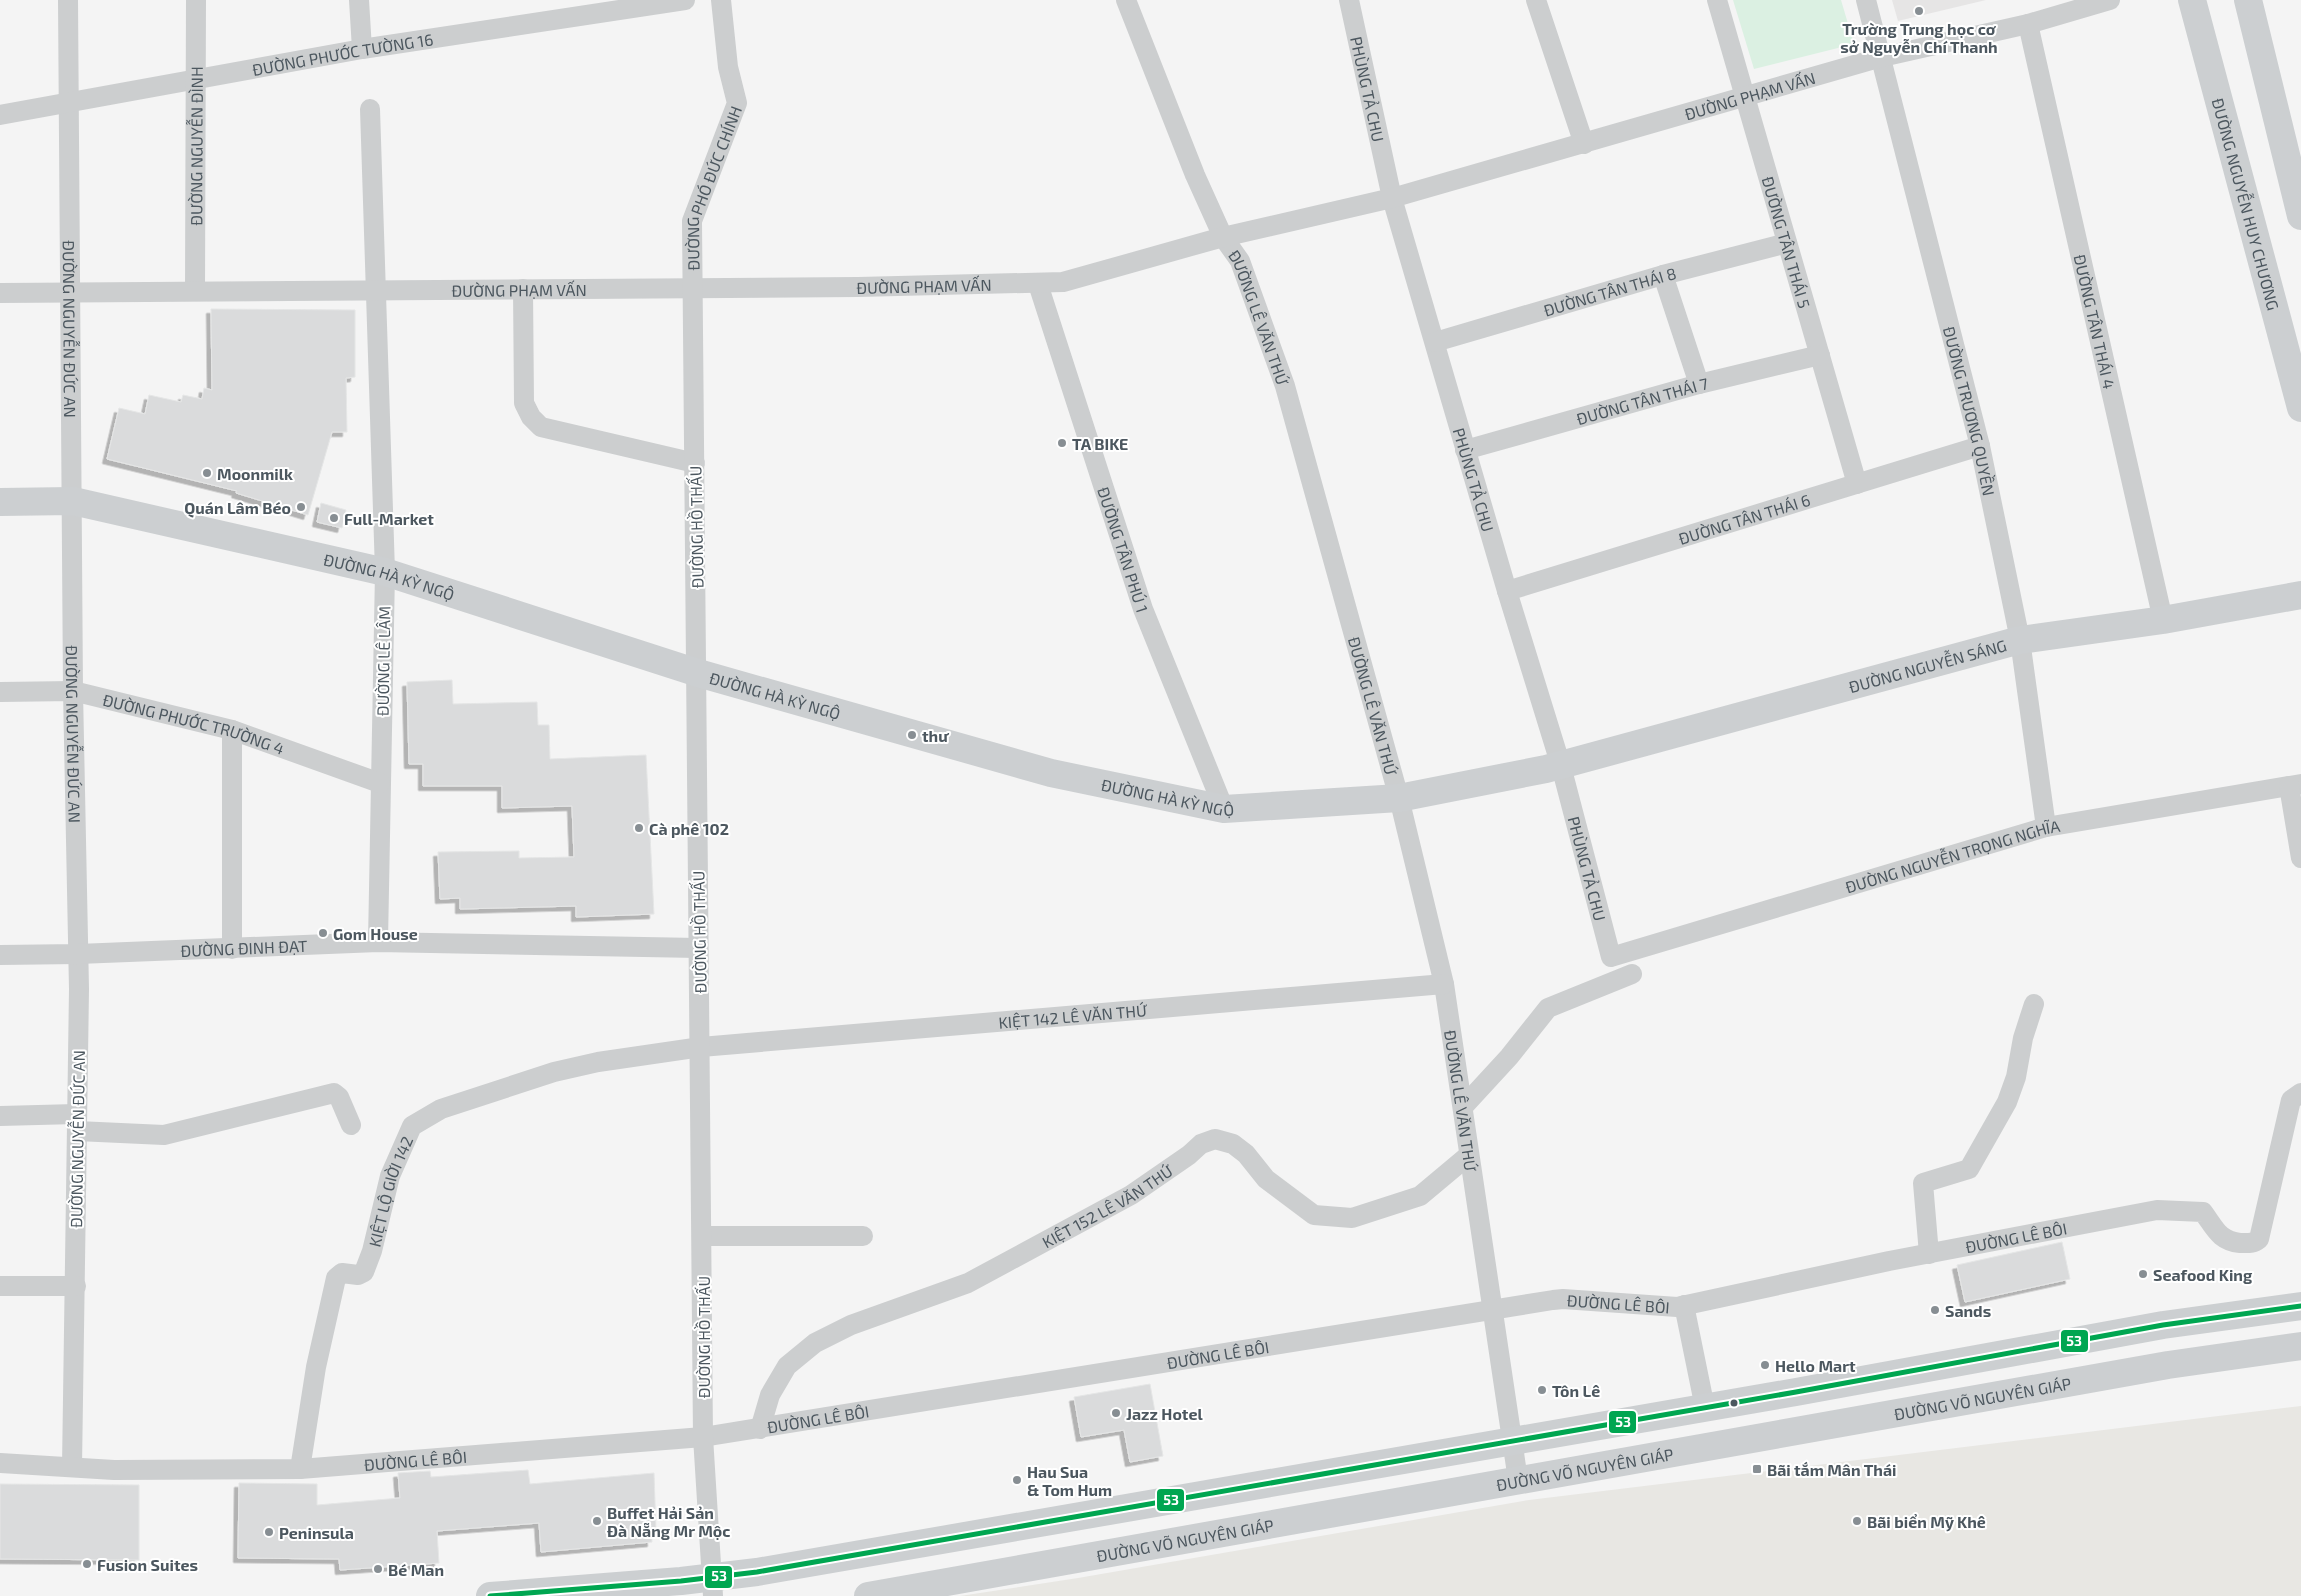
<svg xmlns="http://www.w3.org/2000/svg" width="2301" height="1596" viewBox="0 0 2301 1596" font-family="'Exo 2',sans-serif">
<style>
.education{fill:#e6e5e5}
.green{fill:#dbf0e2}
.sand{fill:#e8e7e3}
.building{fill:#dadbdc;stroke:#e5e6e6;filter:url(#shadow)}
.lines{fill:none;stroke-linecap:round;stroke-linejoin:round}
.street{stroke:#cccecf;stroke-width:20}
.secondary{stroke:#cccfd1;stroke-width:28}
.bus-1-casing{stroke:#fff;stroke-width:9}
.bus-1{stroke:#00a651;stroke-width:5}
.poi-dot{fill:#878e93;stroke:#fff;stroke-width:2}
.bus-dot{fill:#4c575f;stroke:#fff;stroke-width:2}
.labels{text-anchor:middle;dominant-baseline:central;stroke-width:4;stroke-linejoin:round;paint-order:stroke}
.poi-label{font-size:16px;font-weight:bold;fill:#4c575f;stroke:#fff;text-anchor:start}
.street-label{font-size:16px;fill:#4c575f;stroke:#fff}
.line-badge{stroke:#fff;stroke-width:2}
.badge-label{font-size:14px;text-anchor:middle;font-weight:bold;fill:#fff}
</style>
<defs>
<filter id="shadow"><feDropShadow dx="-4.5" dy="4.5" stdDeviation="0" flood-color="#0004"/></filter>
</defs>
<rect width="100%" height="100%" fill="#f4f4f4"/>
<path class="education" d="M 1892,0 L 1986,0 L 1898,21 Z"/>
<path class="green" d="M 1733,0 L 1841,0 L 1854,44 L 1754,69 Z"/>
<path class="sand" d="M 2301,1406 L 2301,1596 L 960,1596 L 1078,1578 L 1529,1500 Z"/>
<g class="building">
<path d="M 211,309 L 355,310 L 355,377 L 346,378 L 347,432 L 332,432 L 308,515 L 236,493 L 237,491 L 107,459 L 119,408 L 145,414 L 149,395 L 181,402 L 183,395 L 202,399 L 204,388 L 212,390 Z"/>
<path d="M 321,503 L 346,510 L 342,528 L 317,522 Z"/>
<path d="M 452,680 L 453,704 L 537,702 L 538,725 L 549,725 L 550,759 L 646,755 L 654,914 L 576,917 L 576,906 L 460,909 L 460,898 L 440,899 L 438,852 L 519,851 L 519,858 L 574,857 L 572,806 L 502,808 L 502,786 L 423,786 L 423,764 L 409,764 L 407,682 Z"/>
<path d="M 2062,1242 L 2070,1279 L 1965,1302 L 1957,1265 Z"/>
<path d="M 1150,1384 L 1163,1456 L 1130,1462 L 1124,1430 L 1081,1437 L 1074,1397 Z"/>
<path d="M 528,1470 L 530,1484 L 654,1473 L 656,1530 L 651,1530 L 652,1542 L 541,1552 L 539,1523 L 437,1531 L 439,1563 L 340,1570 L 339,1559 L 238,1558 L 239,1483 L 317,1484 L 317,1505 L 400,1498 L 398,1473 L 430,1471 L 431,1477 Z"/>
<path d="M 0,1484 L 139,1485 L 139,1560 L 0,1559 Z"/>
</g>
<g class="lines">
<g class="street">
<path id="s1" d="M 68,0 L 73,691 L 79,989 L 72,1467"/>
<path d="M 359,0 L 362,49"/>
<path id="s2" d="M 1126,0 L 1195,175 L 1223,237 L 1240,261 L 1285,386 L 1399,798 L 1444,984 L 1518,1480"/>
<path id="s3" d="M 1349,0 L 1392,198 L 1507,591 L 1561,766 L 1611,957 L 2046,827 L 2301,784"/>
<path d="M 1536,0 L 1584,144"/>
<path id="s4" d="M 1717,0 L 1857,484"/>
<path id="s5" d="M 1866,0 L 1980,446 L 2020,640 L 2046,827"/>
<path id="s6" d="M 2028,24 L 2163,620"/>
<path d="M 370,109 L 385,572 L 378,942"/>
<path id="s7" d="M 0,115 L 362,49 L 685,0"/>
<path d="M 1663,275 L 1699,384"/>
<path id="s8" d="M 1038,284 L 1143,609 L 1224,809"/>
<path d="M 523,289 L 524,403 L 531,417 L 541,427 L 695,463"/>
<path id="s9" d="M 195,291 L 196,0"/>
<path id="s10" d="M 0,293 L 858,287 L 1063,282 L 1223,237 L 1392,198 L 1882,57 L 2028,24 L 2110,0"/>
<path id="s11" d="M 1435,342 L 1663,275 L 1787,243"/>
<path id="s12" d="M 1465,450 L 1699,384 L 1820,355"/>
<path id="s13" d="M 1507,591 L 1980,446"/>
<path id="s14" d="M 0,692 L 73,691 L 232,730 L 380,783"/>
<path d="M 2289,786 L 2301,858"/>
<path d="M 232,949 L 232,730"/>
<path id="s15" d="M 0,955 L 78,954 L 378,942 L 698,948"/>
<path d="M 1463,1107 L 1509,1057 L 1548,1008 L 1632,974"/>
<path d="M 0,1116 L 76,1114"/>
<path d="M 77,1131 L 164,1135 L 334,1093 L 339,1097 L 351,1125"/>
<path d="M 702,1236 L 863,1236"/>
<path d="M 1929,1254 L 1923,1183 L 1969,1169 L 2007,1102 L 2016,1077 L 2023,1038 L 2034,1004"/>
<path d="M 0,1286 L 76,1286"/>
<path d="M 1684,1305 L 1705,1408"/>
<path id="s16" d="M 760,1429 L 770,1395 L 787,1366 L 815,1343 L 851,1325 L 968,1283 L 1131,1195 L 1189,1155 L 1201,1144 L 1215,1139 L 1233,1144 L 1246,1154 L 1266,1179 L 1314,1215 L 1352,1218 L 1420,1196 L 1469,1155"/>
<path id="s17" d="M 0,1463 L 114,1470 L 300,1469 L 703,1437 L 1553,1300 L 1563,1299 L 1677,1307 L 1889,1261 L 2157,1210 L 2203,1212 C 2215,1228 2219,1241 2240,1243 C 2248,1243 2253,1244 2259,1239 L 2291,1100 L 2301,1093"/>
<path id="s18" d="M 300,1469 L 316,1367 L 336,1278 L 342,1273 L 358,1275 L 364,1272 L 372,1251 L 390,1176 L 412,1126 L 441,1109 L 554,1072 L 598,1062 L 701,1047 L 1444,984"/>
<path id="s19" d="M 713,1596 L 703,1437 L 692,221 L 737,103 L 728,67 L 721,0"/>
</g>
<g class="secondary">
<path id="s20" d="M 2192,0 L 2301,408"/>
<path d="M 2248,0 L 2301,216"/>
<path id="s21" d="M 0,502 L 73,501 L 385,572 L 698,673 L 1051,773 L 1224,809 L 1399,798 L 1546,769 L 2020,640 L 2163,620 L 2301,595"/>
<path d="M 490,1596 L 681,1581 L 757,1572 L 1796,1392 L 2163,1325 L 2301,1306"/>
<path id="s22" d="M 868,1596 L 2168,1365 L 2301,1346"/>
</g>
<g class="bus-1-casing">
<path id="bus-1" d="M 490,1596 L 681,1581 L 757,1572 L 1796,1392 L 2163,1325 L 2301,1306"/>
</g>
<use href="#bus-1" class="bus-1"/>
</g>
<g class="poi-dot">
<circle cx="1919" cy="11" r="5"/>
<circle cx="1062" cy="443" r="5"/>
<circle cx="207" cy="473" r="5"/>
<circle cx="301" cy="507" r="5"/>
<circle cx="334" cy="518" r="5"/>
<circle cx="912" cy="735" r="5"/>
<circle cx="639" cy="828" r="5"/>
<circle cx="323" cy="933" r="5"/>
<circle cx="2143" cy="1274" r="5"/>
<circle cx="1935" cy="1310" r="5"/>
<circle cx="1765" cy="1365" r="5"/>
<circle cx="1542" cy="1390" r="5"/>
<circle cx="1116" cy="1413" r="5"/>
<rect x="1752" y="1464" width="10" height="10" rx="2.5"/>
<circle cx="1017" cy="1480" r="5"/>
<circle cx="597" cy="1521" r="5"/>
<circle cx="1857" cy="1521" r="5"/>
<circle cx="269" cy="1532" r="5"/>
<circle cx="87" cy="1564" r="5"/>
<circle cx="378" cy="1569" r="5"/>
</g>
<circle class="bus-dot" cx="1734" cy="1403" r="4.5"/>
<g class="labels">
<g class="poi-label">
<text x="1919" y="28" text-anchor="middle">Trường Trung học cơ<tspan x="1919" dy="18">sở Nguyễn Chí Thanh</tspan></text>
<text x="1072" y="443">TA BIKE</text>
<text x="217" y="473">Moonmilk</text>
<text x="291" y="507" text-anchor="end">Quán Lâm Béo</text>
<text x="344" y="518">Full-Market</text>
<text x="922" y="735">thư</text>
<text x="649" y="828">Cà phê 102</text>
<text x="333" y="933">Gom House</text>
<text x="2153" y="1274">Seafood King</text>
<text x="1945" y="1310">Sands</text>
<text x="1775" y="1365">Hello Mart</text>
<text x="1552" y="1390">Tôn Lê</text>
<text x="1126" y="1413">Jazz Hotel</text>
<text x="1767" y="1469">Bãi tắm Mân Thái</text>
<text x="1027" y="1471">Hau Sua<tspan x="1027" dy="18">&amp; Tom Hum</tspan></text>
<text x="607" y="1512">Buffet Hải Sản<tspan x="607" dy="18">Đà Nẵng Mr Mộc</tspan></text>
<text x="1867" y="1521">Bãi biển Mỹ Khê</text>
<text x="279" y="1532">Peninsula</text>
<text x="97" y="1564">Fusion Suites</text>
<text x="388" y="1569">Bé Man</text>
</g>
<g class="street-label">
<text stroke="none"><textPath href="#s7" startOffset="348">ĐƯỜNG PHƯỚC TƯỜNG 16</textPath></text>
<text stroke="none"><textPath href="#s3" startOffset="91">PHÙNG TẢ CHU</textPath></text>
<text stroke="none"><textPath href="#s10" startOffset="1775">ĐƯỜNG PHẠM VẤN</textPath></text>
<text stroke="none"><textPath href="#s9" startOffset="145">ĐƯỜNG NGUYỄN ĐÌNH</textPath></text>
<text stroke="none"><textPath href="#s19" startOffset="1412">ĐƯỜNG PHÓ ĐỨC CHÍNH</textPath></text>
<text stroke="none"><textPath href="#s20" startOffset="211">ĐƯỜNG NGUYỄN HUY CHƯƠNG</textPath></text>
<text stroke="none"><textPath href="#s4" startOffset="252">ĐƯỜNG TÂN THÁI 5</textPath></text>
<text stroke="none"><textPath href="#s10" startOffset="924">ĐƯỜNG PHẠM VẤN</textPath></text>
<text stroke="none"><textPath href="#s10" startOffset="519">ĐƯỜNG PHẠM VẤN</textPath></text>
<text stroke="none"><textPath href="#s11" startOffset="182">ĐƯỜNG TÂN THÁI 8</textPath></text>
<text stroke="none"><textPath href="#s2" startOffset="345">ĐƯỜNG LÊ VĂN THỨ</textPath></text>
<text stroke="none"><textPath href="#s6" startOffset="305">ĐƯỜNG TÂN THÁI 4</textPath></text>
<text stroke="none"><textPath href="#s1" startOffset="329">ĐƯỜNG NGUYỄN ĐỨC AN</textPath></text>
<text stroke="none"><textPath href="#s12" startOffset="184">ĐƯỜNG TÂN THÁI 7</textPath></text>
<text stroke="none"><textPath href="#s5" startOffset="424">ĐƯỜNG TRƯƠNG QUYỀN</textPath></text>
<text stroke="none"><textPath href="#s3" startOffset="496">PHÙNG TẢ CHU</textPath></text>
<text stroke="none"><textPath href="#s13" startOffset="248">ĐƯỜNG TÂN THÁI 6</textPath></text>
<text transform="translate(696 527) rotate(-91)">ĐƯỜNG HỒ THẤU</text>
<text stroke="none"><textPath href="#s8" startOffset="279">ĐƯỜNG TÂN PHÚ 1</textPath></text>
<text stroke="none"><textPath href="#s21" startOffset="398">ĐƯỜNG HÀ KỲ NGỘ</textPath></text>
<text transform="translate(383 661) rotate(-89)">ĐƯỜNG LÊ LÂM</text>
<text stroke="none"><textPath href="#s21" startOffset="1986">ĐƯỜNG NGUYỄN SÁNG</textPath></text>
<text stroke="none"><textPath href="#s21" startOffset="802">ĐƯỜNG HÀ KỲ NGỘ</textPath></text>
<text stroke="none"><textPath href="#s2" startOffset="750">ĐƯỜNG LÊ VĂN THỨ</textPath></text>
<text stroke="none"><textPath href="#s14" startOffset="198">ĐƯỜNG PHƯỚC TRƯỜNG 4</textPath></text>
<text stroke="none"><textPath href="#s1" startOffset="734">ĐƯỜNG NGUYỄN ĐỨC AN</textPath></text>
<text stroke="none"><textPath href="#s21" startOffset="1208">ĐƯỜNG HÀ KỲ NGỘ</textPath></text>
<text stroke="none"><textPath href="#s3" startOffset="1349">ĐƯỜNG NGUYỄN TRỌNG NGHĨA</textPath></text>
<text stroke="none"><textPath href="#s3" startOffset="901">PHÙNG TẢ CHU</textPath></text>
<text transform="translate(699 932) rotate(-91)">ĐƯỜNG HỒ THẤU</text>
<text stroke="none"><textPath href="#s15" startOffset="244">ĐƯỜNG ĐINH ĐẠT</textPath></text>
<text stroke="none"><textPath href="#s18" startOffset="1054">KIỆT 142 LÊ VĂN THỨ</textPath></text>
<text stroke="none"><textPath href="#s2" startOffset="1155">ĐƯỜNG LÊ VĂN THỨ</textPath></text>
<text transform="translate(77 1139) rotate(-89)">ĐƯỜNG NGUYỄN ĐỨC AN</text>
<text stroke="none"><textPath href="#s18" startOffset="310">KIỆT LỘ GIỜI 142</textPath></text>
<text stroke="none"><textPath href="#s16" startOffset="429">KIỆT 152 LÊ VĂN THỨ</textPath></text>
<text stroke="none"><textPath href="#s17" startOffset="2036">ĐƯỜNG LÊ BÔI</textPath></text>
<text stroke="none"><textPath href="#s17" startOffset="1631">ĐƯỜNG LÊ BÔI</textPath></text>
<text transform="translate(703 1337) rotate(-90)">ĐƯỜNG HỒ THẤU</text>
<text stroke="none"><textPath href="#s17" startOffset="1226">ĐƯỜNG LÊ BÔI</textPath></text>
<text stroke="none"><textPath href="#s22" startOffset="1132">ĐƯỜNG VÕ NGUYÊN GIÁP</textPath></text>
<text stroke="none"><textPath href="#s17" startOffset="821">ĐƯỜNG LÊ BÔI</textPath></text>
<text stroke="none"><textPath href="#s17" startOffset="416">ĐƯỜNG LÊ BÔI</textPath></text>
<text stroke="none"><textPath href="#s22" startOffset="728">ĐƯỜNG VÕ NGUYÊN GIÁP</textPath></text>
<text stroke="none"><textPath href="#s22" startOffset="322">ĐƯỜNG VÕ NGUYÊN GIÁP</textPath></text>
</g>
</g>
<g class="line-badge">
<rect x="2060" y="1329" width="29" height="24" rx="5" fill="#00a651"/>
<rect x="1608" y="1410" width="29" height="24" rx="5" fill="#00a651"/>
<rect x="1156" y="1488" width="29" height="24" rx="5" fill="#00a651"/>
<rect x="704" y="1565" width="29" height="24" rx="5" fill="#00a651"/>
</g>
<g class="badge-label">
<text x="2074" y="1346">53</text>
<text x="1623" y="1427">53</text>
<text x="1171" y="1505">53</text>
<text x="719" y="1581">53</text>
</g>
</svg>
